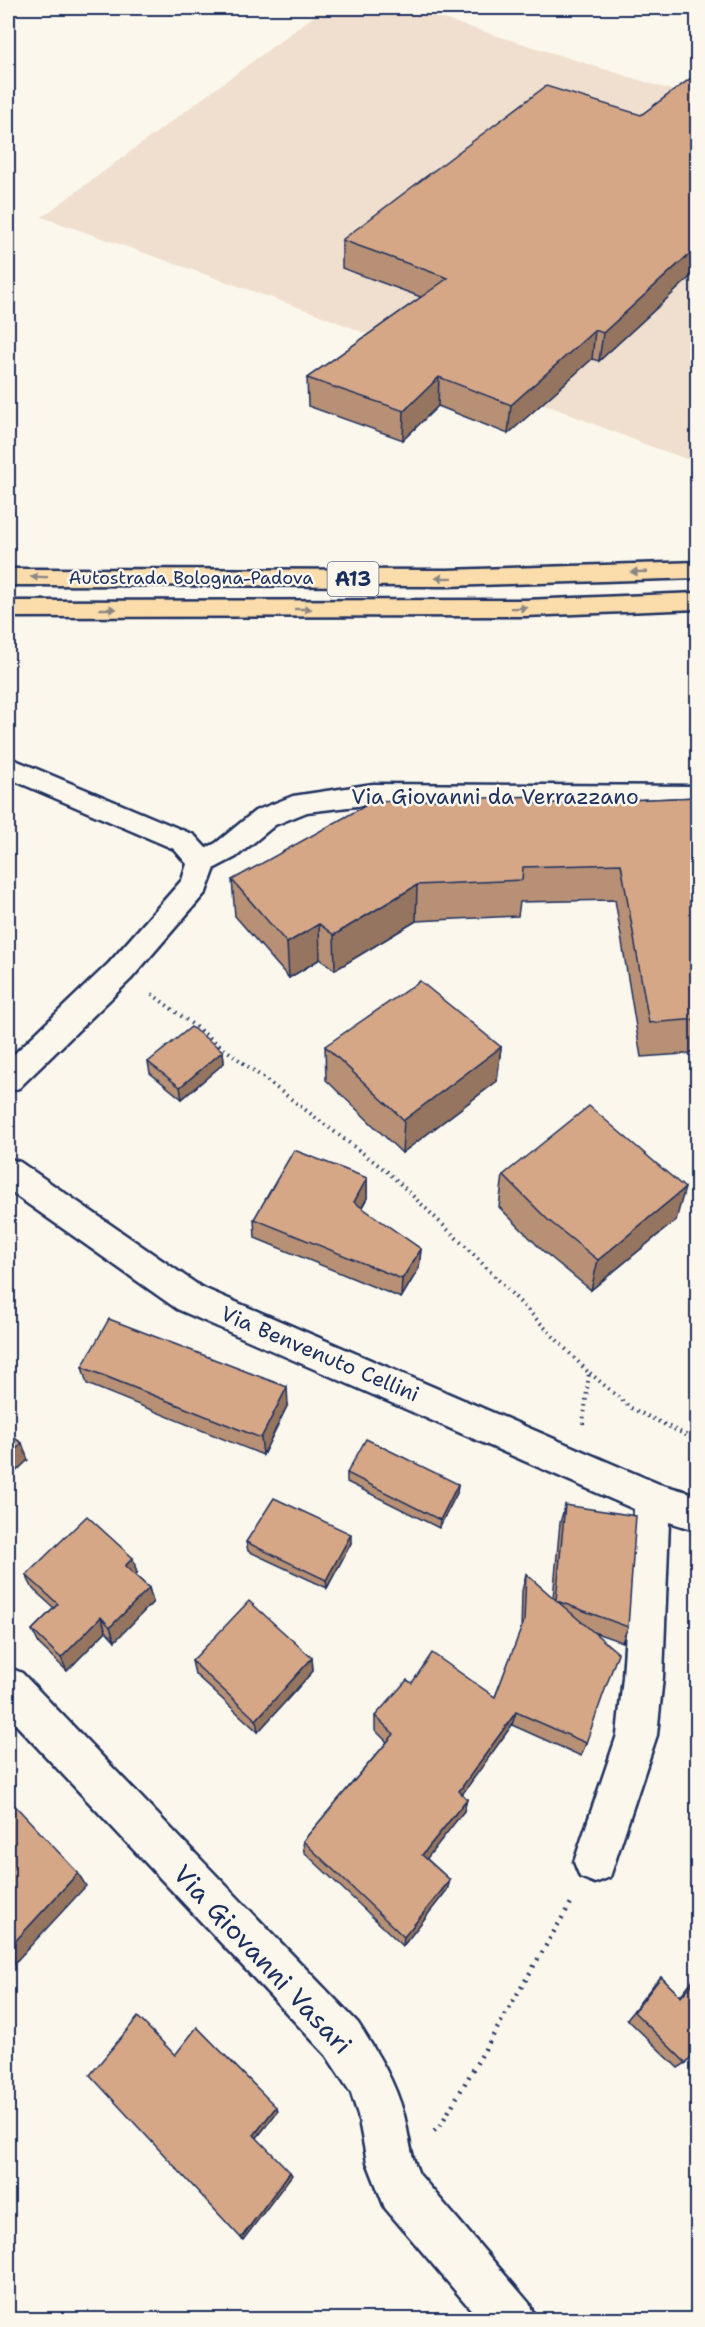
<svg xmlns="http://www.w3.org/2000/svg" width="705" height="2327" viewBox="0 0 705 2327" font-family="'Shantell Sans',sans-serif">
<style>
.built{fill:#f0dfce}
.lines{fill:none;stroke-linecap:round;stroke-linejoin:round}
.minor-casing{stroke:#1b2f5e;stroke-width:5}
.motorway-casing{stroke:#1b2f5e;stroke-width:5}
.path-far2{stroke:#1b2f5e;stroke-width:2;stroke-dasharray:1 3;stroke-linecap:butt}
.path-far1{stroke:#1b2f5e;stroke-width:4;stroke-dasharray:1.5 4.5;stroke-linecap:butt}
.path{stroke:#1b2f5e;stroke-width:4.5;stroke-dasharray:2 6;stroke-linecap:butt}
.minor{fill:#fbf7ec;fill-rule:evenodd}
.motorway{fill:#fbddab;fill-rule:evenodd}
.wall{fill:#b79074;stroke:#1b2f5e;stroke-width:1.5}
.shaded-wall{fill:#95755e;stroke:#1b2f5e;stroke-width:1.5}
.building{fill:#d5a787;stroke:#1b2f5e;stroke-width:1.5}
.oneway{fill:#8b8684}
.labels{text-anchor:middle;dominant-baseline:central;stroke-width:5;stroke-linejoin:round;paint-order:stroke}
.far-street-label{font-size:18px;fill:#1b2f5e;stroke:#fbf7ec}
.shield{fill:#fbf7ec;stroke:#5e6b89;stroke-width:1.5}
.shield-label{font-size:20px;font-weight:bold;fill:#1b2f5e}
.street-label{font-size:21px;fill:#1b2f5e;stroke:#fbf7ec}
.near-street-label{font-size:26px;fill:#1b2f5e;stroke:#fbf7ec}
</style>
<rect width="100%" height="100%" fill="#fbf7ec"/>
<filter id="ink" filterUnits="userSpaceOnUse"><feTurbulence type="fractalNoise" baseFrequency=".0167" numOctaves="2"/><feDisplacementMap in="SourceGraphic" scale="12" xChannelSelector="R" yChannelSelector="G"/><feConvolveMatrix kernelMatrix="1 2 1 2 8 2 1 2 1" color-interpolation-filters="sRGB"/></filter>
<g filter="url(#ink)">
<path class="built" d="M 325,8 L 408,8 L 697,98 L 697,456 L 693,461 L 652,447 L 312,312 L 42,217 Z"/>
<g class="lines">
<g class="minor-casing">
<g id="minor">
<path d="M 8,757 L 194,835 L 206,848 L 216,843 L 255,811 L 293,796 L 373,784 L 698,786 L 698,806 L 373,804 L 307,812 L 275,825 L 236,857 L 215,868 L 206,892 L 131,979 L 19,1088 L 8,1092 L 8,1060 L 109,963 L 182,880 L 187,864 L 174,849 L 8,778 Z"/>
<path d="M 8,1158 L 20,1162 L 201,1287 L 659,1484 L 698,1495 L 698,1531 L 669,1522 L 663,1677 L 657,1735 L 610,1877 L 595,1883 L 580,1877 L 574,1862 L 617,1735 L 623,1677 L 634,1509 L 177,1309 L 8,1190 Z"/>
<path d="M 8,1667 L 22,1673 L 358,2023 C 377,2053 395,2081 404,2115 C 409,2135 410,2155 419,2174 L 529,2303 L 536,2320 L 480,2320 L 385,2208 L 367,2162 L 358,2115 L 351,2093 L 326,2055 L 8,1716 Z"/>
</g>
</g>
<g class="motorway-casing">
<g id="motorway">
<path d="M 698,562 L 698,578 L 447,586 L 8,585 L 8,569 L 447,570 Z"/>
<path d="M 698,593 L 698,609 L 525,616 L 8,617 L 8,601 L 525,600 Z"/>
</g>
</g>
<path class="path-far2" d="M 689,8 L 698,10"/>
<g class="path-far1">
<path d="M 152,994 L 389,1173 L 473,1254 L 589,1373 L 583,1424"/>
<path d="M 590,1373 L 631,1408 L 698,1441"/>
</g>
<path class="path" d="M 434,2131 L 440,2126 L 572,1901"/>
<use href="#minor" class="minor"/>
<use href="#motorway" class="motorway"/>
</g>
<g class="wall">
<path d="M 698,73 L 698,270 L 599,361 L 592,359 L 508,434 L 438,406 L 403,440 L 308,406 L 307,378 L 421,297 L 342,268 L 342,240 L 641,115 Z"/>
<path d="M 698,797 L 698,1053 L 641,1057 L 615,900 L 520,902 L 518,916 L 416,921 L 335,970 L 320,959 L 289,978 L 235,916 L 232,880 L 537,804 Z"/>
<path d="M 325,1046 L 501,1047 L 497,1081 L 402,1153 L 326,1080 Z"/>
<path d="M 223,1051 L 224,1063 L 182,1099 L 150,1073 L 148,1062 Z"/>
<path d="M 503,1175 L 676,1220 L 591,1290 L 543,1251 L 499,1207 Z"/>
<path d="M 367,1178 L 367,1198 L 361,1208 L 421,1249 L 419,1268 L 401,1298 L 255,1238 L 254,1219 Z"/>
<path d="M 82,1367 L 288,1404 L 263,1455 L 87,1384 Z"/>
<path d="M 347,1473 L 458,1484 L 457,1493 L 439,1528 L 347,1482 Z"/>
<path d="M 565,1505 L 628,1627 L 622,1642 L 593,1632 L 586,1743 L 581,1756 L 512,1725 L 462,1794 L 467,1799 L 464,1811 L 426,1858 L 450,1880 L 447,1890 L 403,1946 L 304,1852 L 303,1841 L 387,1742 L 375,1730 L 375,1716 L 412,1683 L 495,1697 L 521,1631 L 522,1591 L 526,1574 L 553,1598 L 560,1523 Z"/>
<path d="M 246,1542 L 351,1543 L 327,1588 L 248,1551 Z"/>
<path d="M 137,1573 L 135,1575 L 149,1588 L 153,1602 L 115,1641 L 106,1631 L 67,1671 L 39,1644 L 32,1630 L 54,1608 L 33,1589 L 26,1575 Z"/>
<path d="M 312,1658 L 313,1671 L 258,1732 L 195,1674 L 192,1661 Z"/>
<path d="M 698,1973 L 698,2061 L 692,2055 L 686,2063 L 678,2068 L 627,2019 L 654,1984 L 661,1977 L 680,1996 Z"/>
</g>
<g class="shaded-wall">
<path d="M 698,246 L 698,270 L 599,361 L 603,333 Z"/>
<path d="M 595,330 L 592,359 L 508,434 L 511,405 Z"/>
<path d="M 439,377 L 438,406 L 403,440 L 404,411 Z"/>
<path d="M 417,885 L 416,921 L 335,970 L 334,935 Z"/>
<path d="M 319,924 L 320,959 L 289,978 L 287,943 Z"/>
<path d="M 501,1047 L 497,1081 L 402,1153 L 404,1120 Z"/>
<path d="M 223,1051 L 224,1063 L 182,1099 L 180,1087 Z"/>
<path d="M 367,1178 L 367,1198 L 354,1222 L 354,1202 Z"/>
<path d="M 685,1188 L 676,1220 L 591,1290 L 598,1260 Z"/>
<path d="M 421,1249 L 419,1268 L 401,1298 L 402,1279 Z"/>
<path d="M 287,1387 L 288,1404 L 263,1455 L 261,1438 Z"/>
<path d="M 22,1443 L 28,1460 L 8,1479 L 8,1457 Z"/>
<path d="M 458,1484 L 457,1493 L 439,1528 L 440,1520 Z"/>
<path d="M 351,1534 L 351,1543 L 327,1588 L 326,1580 Z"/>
<path d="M 133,1558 L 137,1573 L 130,1581 L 125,1566 Z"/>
<path d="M 149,1588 L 153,1602 L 115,1641 L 110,1627 Z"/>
<path d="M 101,1617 L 106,1631 L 67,1671 L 61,1658 Z"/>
<path d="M 312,1658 L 313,1671 L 258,1732 L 256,1720 Z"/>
<path d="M 516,1712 L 512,1725 L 456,1803 L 459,1791 Z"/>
<path d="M 467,1799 L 464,1811 L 421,1866 L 422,1855 Z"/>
<path d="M 78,1873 L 86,1886 L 8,1970 L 8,1949 Z"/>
<path d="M 450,1880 L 447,1890 L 403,1946 L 404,1937 Z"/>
<path d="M 276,2107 L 278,2111 L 256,2139 L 254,2135 Z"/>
<path d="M 290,2172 L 292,2175 L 243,2240 L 241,2238 Z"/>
</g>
<g class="building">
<path d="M 698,73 L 698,246 L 603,333 L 595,330 L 511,405 L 439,377 L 404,411 L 307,378 L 448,278 L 342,240 L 546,86 L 641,115 Z"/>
<path d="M 536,796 L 537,804 L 698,797 L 698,1019 L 649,1023 L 621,864 L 523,867 L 522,880 L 417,885 L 334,935 L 319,924 L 287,943 L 232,880 L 372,802 Z"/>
<path d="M 420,981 L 501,1047 L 404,1120 L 325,1046 Z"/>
<path d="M 191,1027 L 223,1051 L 180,1087 L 148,1062 Z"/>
<path d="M 589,1106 L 685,1188 L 598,1260 L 548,1220 L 503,1175 Z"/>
<path d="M 294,1150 L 367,1178 L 354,1202 L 421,1249 L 402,1279 L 254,1219 Z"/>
<path d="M 109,1319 L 287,1387 L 261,1438 L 82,1367 Z"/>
<path d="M 8,1434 L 22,1443 L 8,1457 Z"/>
<path d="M 366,1439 L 458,1484 L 440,1520 L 347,1473 Z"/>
<path d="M 274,1498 L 351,1534 L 326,1580 L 246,1542 Z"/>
<path d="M 565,1505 L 636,1516 L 628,1627 L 557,1601 L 618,1653 L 586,1743 L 516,1712 L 459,1791 L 467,1799 L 422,1855 L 450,1880 L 404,1937 L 303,1841 L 394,1734 L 375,1716 L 407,1680 L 412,1683 L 432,1653 L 495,1697 L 524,1621 L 526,1574 L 556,1600 Z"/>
<path d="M 87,1516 L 133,1558 L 125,1566 L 149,1588 L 110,1627 L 101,1617 L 61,1658 L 32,1630 L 58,1604 L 26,1575 Z"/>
<path d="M 249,1601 L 312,1658 L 256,1720 L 192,1661 Z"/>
<path d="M 8,1798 L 78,1873 L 8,1949 Z"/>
<path d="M 661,1977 L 681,1997 L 698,1977 L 698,2047 L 686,2063 L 634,2012 Z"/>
<path d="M 138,2017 L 175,2055 L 197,2027 L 276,2107 L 254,2135 L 290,2172 L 241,2238 L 90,2075 Z"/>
</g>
<defs><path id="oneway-solid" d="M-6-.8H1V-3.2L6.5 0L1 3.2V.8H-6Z" transform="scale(1.5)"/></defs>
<g class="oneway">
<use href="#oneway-solid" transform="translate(639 572) rotate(178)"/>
<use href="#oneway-solid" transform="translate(39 577) rotate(-179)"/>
<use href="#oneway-solid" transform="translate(444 578) rotate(179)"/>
<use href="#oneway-solid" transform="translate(519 608) rotate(-1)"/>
<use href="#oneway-solid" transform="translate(108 609)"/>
<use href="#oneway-solid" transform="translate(303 609)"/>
</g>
</g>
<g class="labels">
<g class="far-street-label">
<text x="191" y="578">Autostrada Bologna-Padova</text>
</g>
<rect class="shield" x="327.5" y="562" width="51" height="34" rx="4.5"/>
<g class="shield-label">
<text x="353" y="579">A13</text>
</g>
<g class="street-label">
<text x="495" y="797">Via Giovanni da Verrazzano</text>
<text transform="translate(320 1354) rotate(23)">Via Benvenuto Cellini</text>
</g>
<g class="near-street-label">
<text transform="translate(263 1959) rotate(47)">Via Giovanni Vasari</text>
</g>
</g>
<rect width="705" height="2327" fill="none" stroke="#fbf7ec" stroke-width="30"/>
<rect x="15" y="15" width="675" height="2297" fill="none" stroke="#1b2f5e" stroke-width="2" filter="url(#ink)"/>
</svg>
